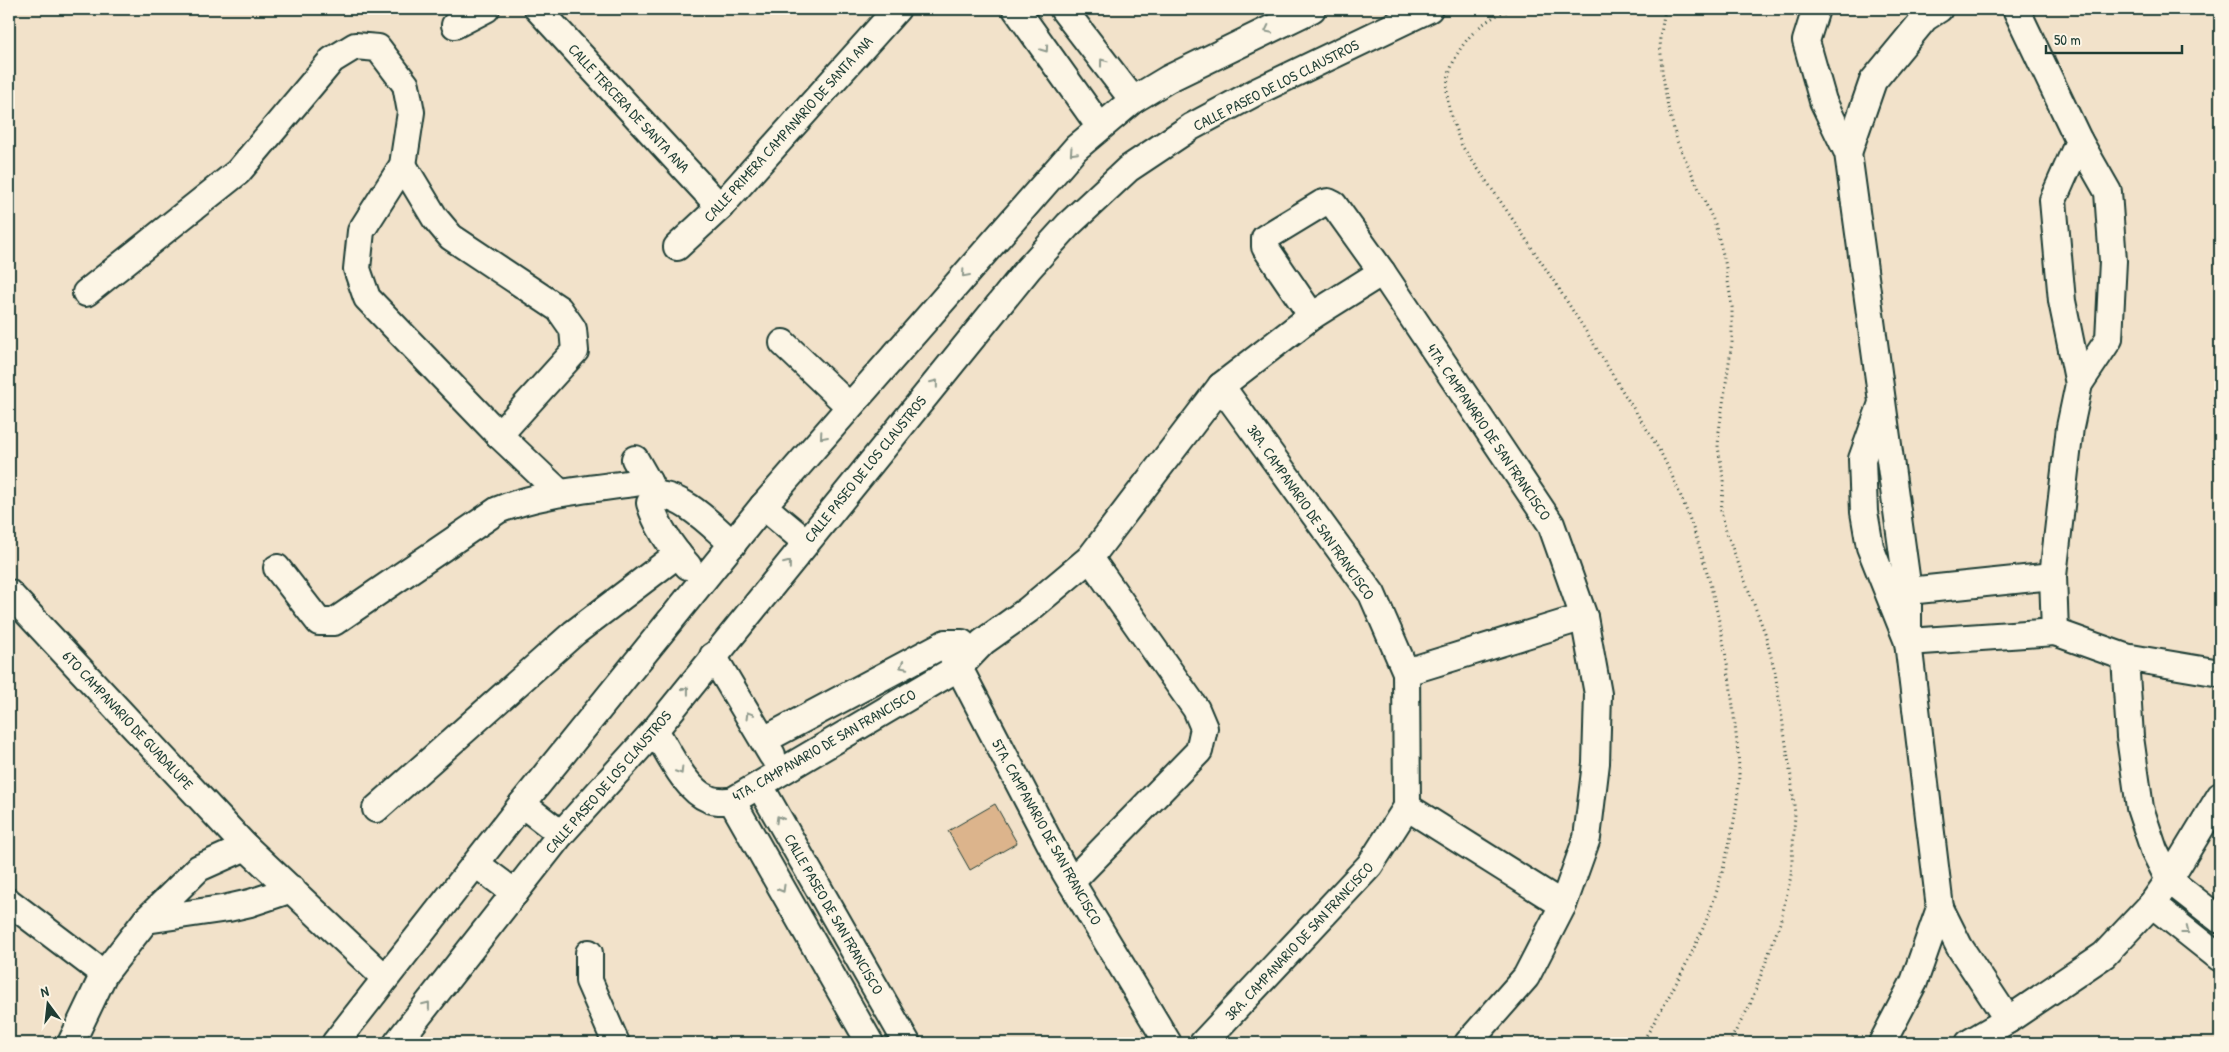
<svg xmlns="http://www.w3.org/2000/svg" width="2229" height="1052" viewBox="0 0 2229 1052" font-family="'Patrick Hand',sans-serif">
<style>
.building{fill:#dcb48c;stroke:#1f3d34}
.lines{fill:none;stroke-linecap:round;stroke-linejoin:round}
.minor-casing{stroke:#1f3d34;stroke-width:30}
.path{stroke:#1f3d34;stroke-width:3;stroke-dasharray:1 4;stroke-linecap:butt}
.minor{stroke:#fcf5e5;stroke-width:26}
.oneway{stroke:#8e998c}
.labels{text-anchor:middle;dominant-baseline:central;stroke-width:5;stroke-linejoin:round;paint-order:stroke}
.street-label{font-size:15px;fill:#1f3d34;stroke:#fcf5e5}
</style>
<rect width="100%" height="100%" fill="#f2e2ca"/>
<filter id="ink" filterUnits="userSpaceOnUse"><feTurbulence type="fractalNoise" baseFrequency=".02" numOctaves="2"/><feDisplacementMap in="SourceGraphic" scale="10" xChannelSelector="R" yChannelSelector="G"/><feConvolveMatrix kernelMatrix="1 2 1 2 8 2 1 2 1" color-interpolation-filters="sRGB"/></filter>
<g filter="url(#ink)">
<path class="building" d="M 995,804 L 1017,843 L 970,870 L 948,831 Z"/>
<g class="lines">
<g class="minor-casing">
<g id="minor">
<path d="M 538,9 L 720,207"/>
<path d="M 1016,9 L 1100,127"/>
<path d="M 1063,9 L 1133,100"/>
<path d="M 1816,9 L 1806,41 L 1823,101 L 1848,153 L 1908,591 L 1908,642 L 1940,908 L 1914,982 L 1882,1043"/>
<path d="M 2016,9 L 2079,141 L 2108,192 L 2113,261 L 2109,339 L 2079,384 L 2070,427 L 2053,576 L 2055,632 L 2125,657 L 2130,737 L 2140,808 L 2154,850 L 2169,880 L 2220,920"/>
<path d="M 455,25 L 486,9"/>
<path d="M 2079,141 L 2053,200 L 2062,301 L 2079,384"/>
<path d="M 1848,153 L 1873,81 L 1925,18 L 1939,9"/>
<path d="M 403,165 L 435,218 L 451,237 L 559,309 L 573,329 L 575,351 L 499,435"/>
<path d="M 677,247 L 720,207 L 897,9"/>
<path d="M 86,293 L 238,172 L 332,60 L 355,46 L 378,48 L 406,85 L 411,112 L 403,165 L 361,231 L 357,269 L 367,298 L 499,435 L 560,493"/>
<path d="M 1312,316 L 1265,247 L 1265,238 L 1321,204 L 1328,202 L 1334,205 L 1382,272 L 1551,524 L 1584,617 L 1598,694 L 1596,763 L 1587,838 L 1563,905 L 1526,977 L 1468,1043"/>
<path d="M 783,343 L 849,406"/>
<path d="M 1881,406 L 1862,459 L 1864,512 L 1870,547 L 1908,642 L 2055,632"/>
<path d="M 635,459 L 655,494"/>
<path d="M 655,495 L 650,503 C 657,527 672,548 688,566"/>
<path d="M 655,495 C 683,494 713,527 733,544"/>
<path d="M 763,506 L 806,542"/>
<path d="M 277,568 L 319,622 L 334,622 L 498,510 C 546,491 597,489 648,481"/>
<path d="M 9,593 L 246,847 L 385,978"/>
<path d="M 1890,595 L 1908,591 L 2053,576"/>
<path d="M 946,643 L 1065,872 L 1168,1043"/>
<path d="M 713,656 L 772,755"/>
<path d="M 2125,657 L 2220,673"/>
<path d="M 1406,672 L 1584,617"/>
<path d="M 655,730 C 668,751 685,790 709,799 C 715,802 725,801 732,801 L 959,667 L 983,642 L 1028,610 L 1090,558 L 1221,386 L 1312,316 L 1382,272"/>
<path d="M 764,740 L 946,643 L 962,643"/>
<path d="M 760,786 L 907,1043"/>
<path d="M 732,801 L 870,1043"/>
<path d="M 522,804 L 561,834"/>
<path d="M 1407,807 L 1563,905"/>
<path d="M 376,809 L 574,633 L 678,554"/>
<path d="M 476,864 L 515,893"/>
<path d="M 1071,882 L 1199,751 L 1204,728 L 1196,709 L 1090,558"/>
<path d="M 9,902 L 104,974"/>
<path d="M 2152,904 L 2220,958"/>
<path d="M 1940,908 L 1959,946 L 2008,1020"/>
<path d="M 146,920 L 228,908 L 250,903 L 292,889"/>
<path d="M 589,953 L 589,981 L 616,1043"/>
<path d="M 71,1043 L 104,974 L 146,920 L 199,868 L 246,847"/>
<path d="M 335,1043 L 522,804 L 763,506 L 1076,148 L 1133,100 L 1168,79 L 1312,9"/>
<path d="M 397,1043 L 561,834 L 655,730 L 1028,269 L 1068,225 L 1128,169 L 1191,127 L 1258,91 L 1429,9"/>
<path d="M 1203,1043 L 1370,865 L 1407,807 L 1406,672 L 1372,594 L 1221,386"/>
<path d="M 1969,1043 L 2008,1020 L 2104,955 L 2152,904 L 2169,880 L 2220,796"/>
</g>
</g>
<g class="path">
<path d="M 1516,9 C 1481,15 1448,53 1447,89 C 1447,109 1455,128 1462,146 C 1516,223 1569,302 1617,382 C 1633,409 1652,435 1666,463 C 1704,542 1725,629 1734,716 C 1736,736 1739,755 1739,775 C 1738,812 1728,852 1718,887 C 1701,943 1671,993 1642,1043"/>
<path d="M 1665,9 L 1660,39 L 1662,70 L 1668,107 L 1677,141 L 1715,224 L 1725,262 L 1732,307 L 1732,342 L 1719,431 L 1718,447 L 1724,481 L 1721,511 L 1726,531 L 1765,633 L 1775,672 L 1791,777 L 1795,814 L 1791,876 L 1780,923 L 1750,1005 L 1729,1043"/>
</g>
<use href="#minor" class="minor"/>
</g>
<defs><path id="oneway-chevron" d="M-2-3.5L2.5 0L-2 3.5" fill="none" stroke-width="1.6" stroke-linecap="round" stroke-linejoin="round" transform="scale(1.25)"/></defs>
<g class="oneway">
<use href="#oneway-chevron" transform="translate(1268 30) rotate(154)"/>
<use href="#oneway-chevron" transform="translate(1045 49) rotate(55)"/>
<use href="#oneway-chevron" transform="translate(1103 62) rotate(-127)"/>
<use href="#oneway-chevron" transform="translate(1073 152) rotate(133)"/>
<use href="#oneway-chevron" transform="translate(965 274) rotate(131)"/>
<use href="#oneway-chevron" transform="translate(935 383) rotate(-51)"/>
<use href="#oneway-chevron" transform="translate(823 436) rotate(131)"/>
<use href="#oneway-chevron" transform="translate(788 564) rotate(-51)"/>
<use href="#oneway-chevron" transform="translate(903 666) rotate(152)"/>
<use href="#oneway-chevron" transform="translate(686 690) rotate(-52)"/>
<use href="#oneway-chevron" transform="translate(749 715) rotate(-121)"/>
<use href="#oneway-chevron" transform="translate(680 771) rotate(58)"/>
<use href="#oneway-chevron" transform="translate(779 819) rotate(-120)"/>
<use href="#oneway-chevron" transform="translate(782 889) rotate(60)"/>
<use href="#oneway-chevron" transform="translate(2186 931) rotate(38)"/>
<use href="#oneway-chevron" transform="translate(427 1005) rotate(-52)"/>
</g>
</g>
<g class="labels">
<g class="street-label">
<text transform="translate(1276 85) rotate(-27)">CALLE PASEO DE LOS CLAUSTROS</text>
<text transform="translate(629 108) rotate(47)">CALLE TERCERA DE SANTA ANA</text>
<text transform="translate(788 129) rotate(-48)">CALLE PRIMERA CAMPANARIO DE SANTA ANA</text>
<text transform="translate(1489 432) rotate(56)">4TA. CAMPANARIO DE SAN FRANCISCO</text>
<text transform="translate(865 469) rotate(-51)">CALLE PASEO DE LOS CLAUSTROS</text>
<text transform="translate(1311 512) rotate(55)">3RA. CAMPANARIO DE SAN FRANCISCO</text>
<text transform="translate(128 720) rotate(47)">6TO CAMPANARIO DE GUADALUPE</text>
<text transform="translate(824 745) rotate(-30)">4TA. CAMPANARIO DE SAN FRANCISCO</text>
<text transform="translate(608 782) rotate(-49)">CALLE PASEO DE LOS CLAUSTROS</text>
<text transform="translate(1047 832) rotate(61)">5TA. CAMPANARIO DE SAN FRANCISCO</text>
<text transform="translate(834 914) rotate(60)">CALLE PASEO DE SAN FRANCISCO</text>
<text transform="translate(1299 941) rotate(-47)">3RA. CAMPANARIO DE SAN FRANCISCO</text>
</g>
</g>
<rect width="2229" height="1052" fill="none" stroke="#fcf5e5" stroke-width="30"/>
<rect x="15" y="15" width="2199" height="1022" fill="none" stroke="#1f3d34" stroke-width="2" filter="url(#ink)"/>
<g transform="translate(48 1004) rotate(345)" stroke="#fcf5e5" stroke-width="4" paint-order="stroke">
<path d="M0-4L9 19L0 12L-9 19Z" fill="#1f3d34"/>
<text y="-8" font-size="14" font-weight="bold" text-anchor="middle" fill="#1f3d34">N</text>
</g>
<path d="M2046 45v8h136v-8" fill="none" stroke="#1f3d34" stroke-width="2.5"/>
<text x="2054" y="45" font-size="15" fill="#1f3d34" stroke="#fcf5e5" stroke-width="4" paint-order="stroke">50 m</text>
</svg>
